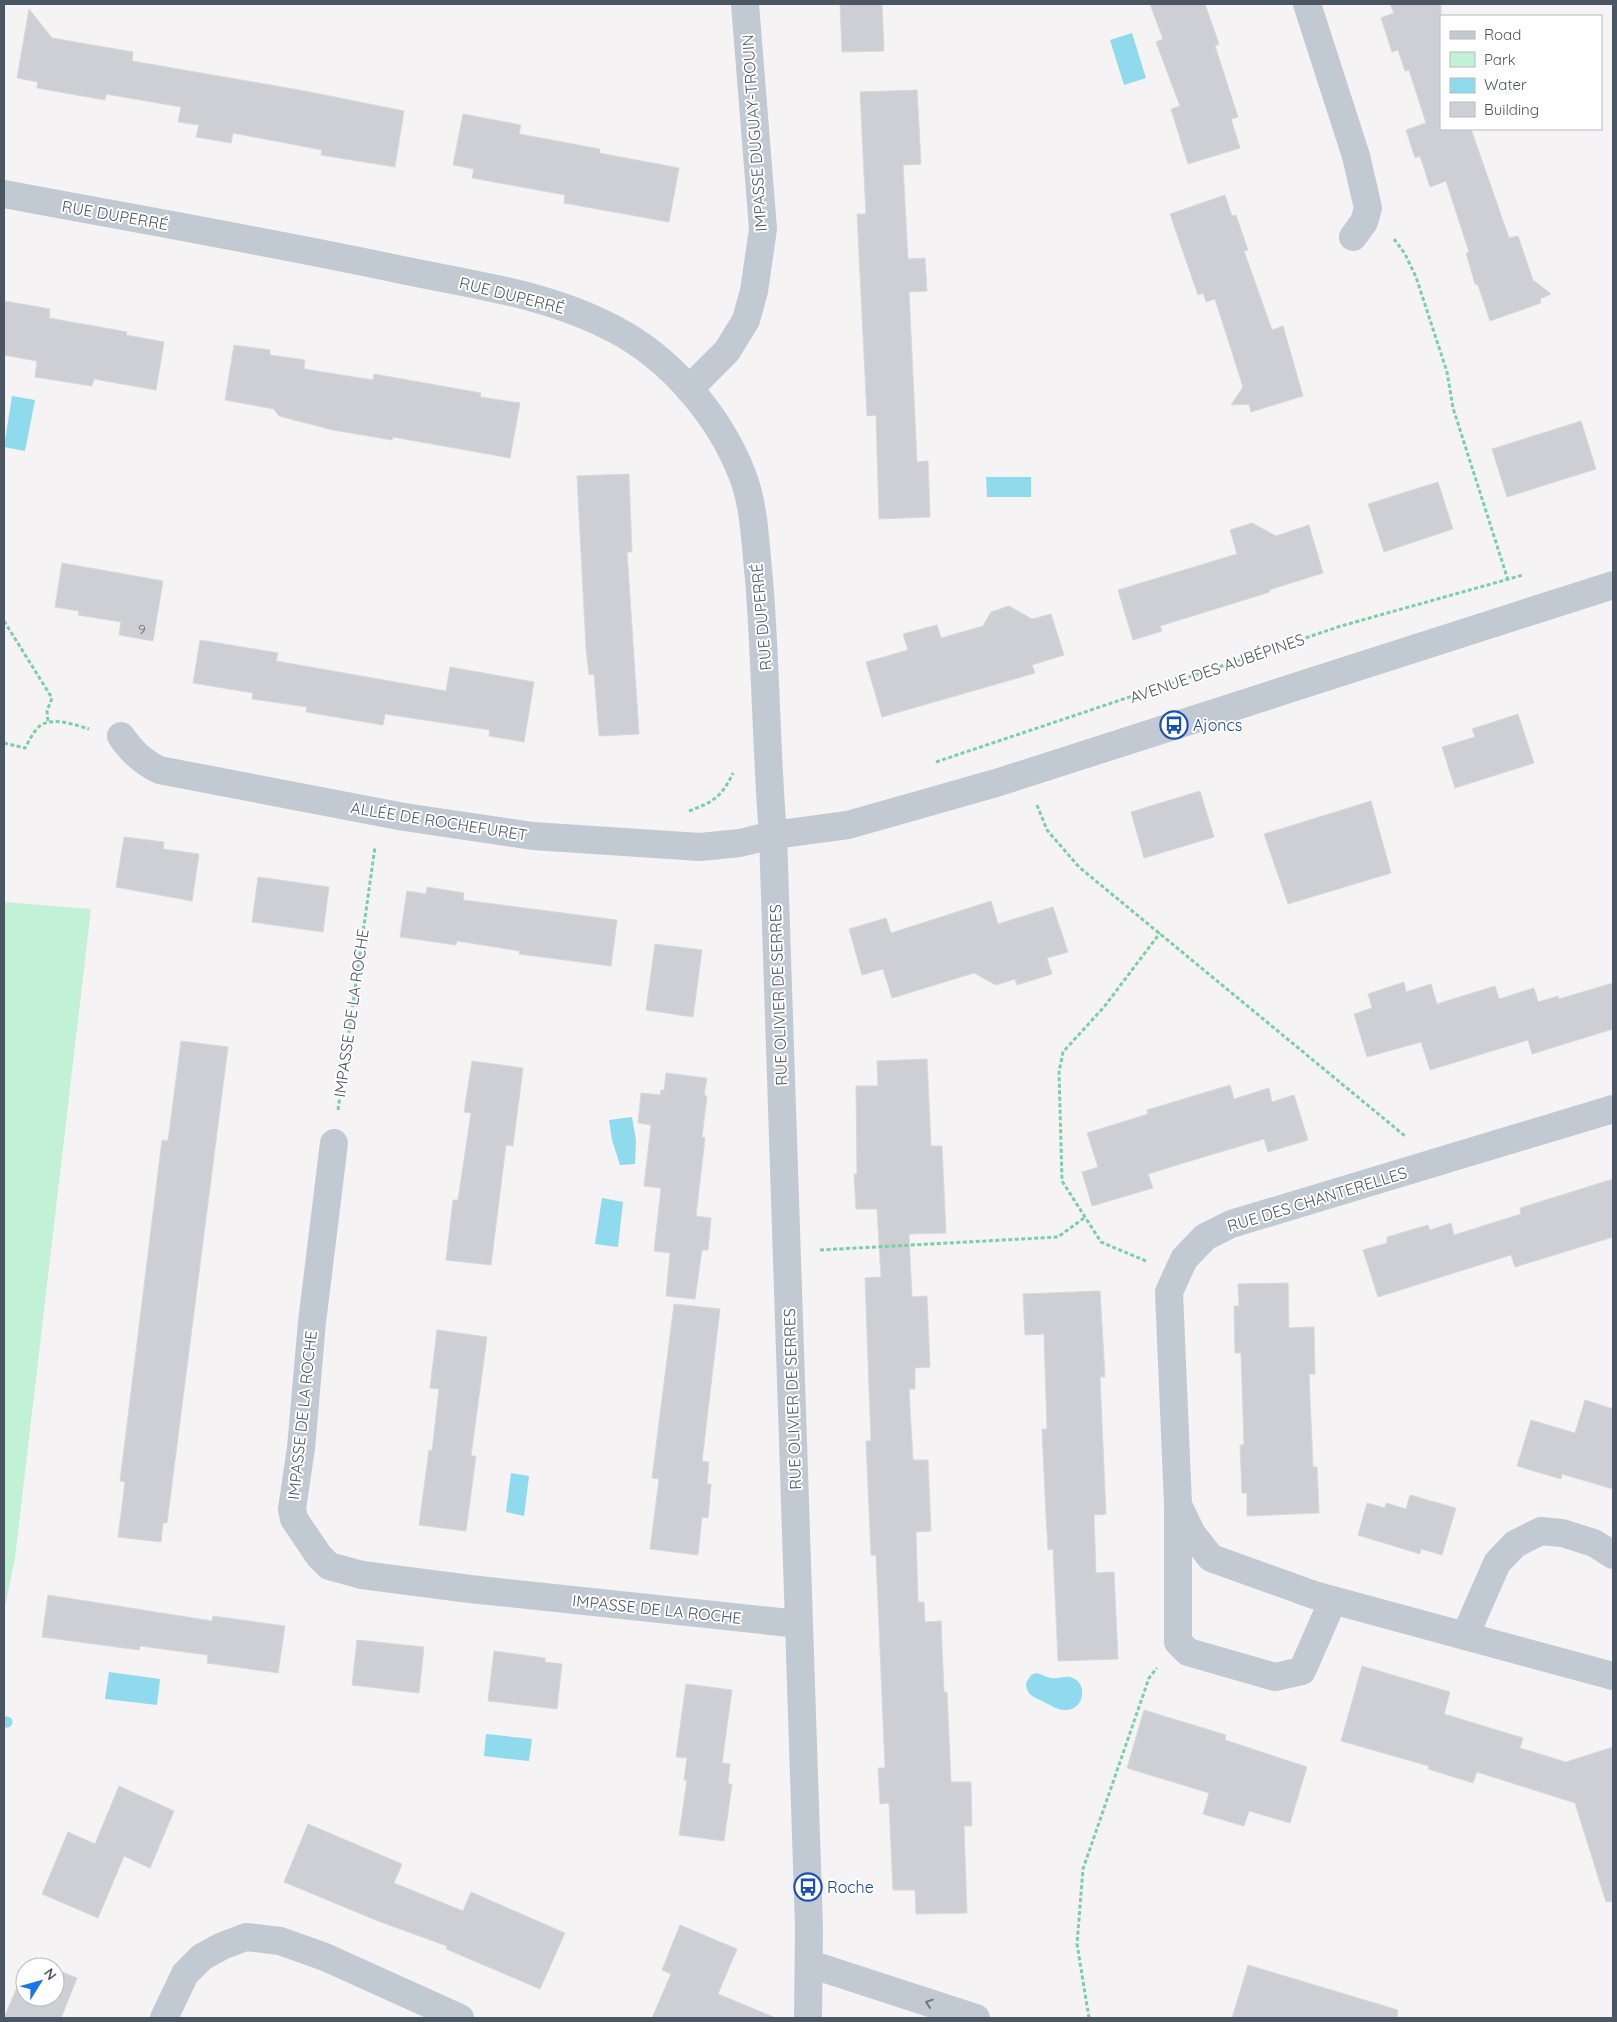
<svg xmlns="http://www.w3.org/2000/svg" width="1617" height="2022" viewBox="0 0 1617 2022" font-family="Quicksand,sans-serif">
<style>
.green{fill:#c3f1d5}
.water{fill:#90daee}
.lines{fill:none;stroke-linecap:round;stroke-linejoin:round}
.stream{stroke:#90daee;stroke-width:11}
.building{fill:#cdcfd5;stroke:#d7d9de}
.path{stroke:#7ad0a6;stroke-width:3;stroke-dasharray:4 2.5;stroke-linecap:butt}
.minor{stroke:#c1cad2;stroke-width:28}
.oneway{stroke:#6e7983}
.labels{text-anchor:middle;dominant-baseline:central;stroke-width:4;stroke-linejoin:round;paint-order:stroke}
.number-label{font-size:14px;fill:#6b747e}
.street-label{font-size:16px;fill:#4a5661;stroke:#fff}
.transit-label{font-size:16px;fill:#164399;stroke:#fff;text-anchor:start}
</style>
<rect width="100%" height="100%" fill="#f5f3f3"/>
<path class="green" d="M 4,902 L 91,909 L 15,1558 L 4,1612 Z"/>
<g class="water">
<path d="M 1132,33 L 1146,78 L 1124,85 L 1110,40 Z"/>
<path d="M 12,396 L 35,400 L 25,451 L 4,447 Z"/>
<path d="M 986,477 L 1031,477 L 1031,497 L 987,497 Z"/>
<path d="M 632,1117 L 636,1140 L 635,1164 L 620,1165 L 612,1140 L 609,1120 Z"/>
<path d="M 602,1198 L 623,1202 L 618,1247 L 595,1244 Z"/>
<path d="M 511,1473 L 529,1476 L 524,1516 L 506,1512 Z"/>
<path d="M 109,1672 L 160,1679 L 157,1705 L 105,1699 Z"/>
<path d="M 1036,1673 C 1041,1674 1046,1677 1051,1678 C 1057,1679 1064,1676 1070,1677 C 1090,1682 1084,1712 1064,1710 C 1057,1710 1049,1704 1042,1701 C 1033,1697 1026,1694 1026,1683 L 1031,1675 Z"/>
<path d="M 486,1734 L 532,1739 L 529,1761 L 484,1756 Z"/>
</g>
<g class="lines">
<path class="stream" d="M 4,1722 L 7,1722"/>
</g>
<g class="building">
<path d="M 840,4 L 882,4 L 884,51 L 842,52 Z"/>
<path d="M 1150,4 L 1205,4 L 1219,44 L 1215,46 L 1238,117 L 1231,119 L 1240,148 L 1188,164 L 1171,109 L 1180,106 L 1156,42 L 1163,39 Z"/>
<path d="M 1390,4 L 1441,4 L 1441,129 L 1471,129 L 1509,238 L 1518,236 L 1533,280 L 1551,294 L 1540,299 L 1541,303 L 1490,321 L 1478,285 L 1475,284 L 1466,253 L 1469,252 L 1446,181 L 1430,187 L 1420,156 L 1415,158 L 1406,130 L 1426,123 L 1409,70 L 1405,71 L 1398,50 L 1392,52 L 1381,18 L 1394,13 Z"/>
<path d="M 29,9 L 52,38 L 133,52 L 132,61 L 305,91 L 404,111 L 395,167 L 321,155 L 322,150 L 233,133 L 231,143 L 196,137 L 199,125 L 178,122 L 181,107 L 106,94 L 105,100 L 37,88 L 38,82 L 17,78 Z"/>
<path d="M 917,90 L 921,164 L 903,165 L 908,259 L 925,258 L 927,291 L 909,292 L 917,462 L 928,461 L 930,517 L 879,519 L 876,415 L 867,416 L 857,214 L 866,214 L 860,92 Z"/>
<path d="M 463,114 L 521,125 L 519,134 L 600,149 L 599,153 L 679,168 L 669,222 L 564,203 L 565,195 L 472,178 L 474,169 L 453,165 Z"/>
<path d="M 1225,195 L 1232,216 L 1236,215 L 1248,250 L 1244,251 L 1272,330 L 1283,326 L 1303,396 L 1251,412 L 1249,404 L 1231,405 L 1243,387 L 1215,299 L 1206,302 L 1203,293 L 1198,295 L 1170,214 Z"/>
<path d="M 4,301 L 50,309 L 49,318 L 127,332 L 126,335 L 164,342 L 156,390 L 94,379 L 92,386 L 35,377 L 37,361 L 4,355 Z"/>
<path d="M 234,345 L 270,350 L 270,355 L 305,360 L 304,369 L 373,380 L 374,374 L 481,393 L 480,397 L 520,403 L 510,458 L 393,437 L 392,440 L 333,430 L 279,416 L 274,409 L 225,400 Z"/>
<path d="M 1581,421 L 1596,469 L 1507,497 L 1492,449 Z"/>
<path d="M 629,474 L 632,552 L 627,552 L 639,734 L 599,736 L 594,674 L 589,675 L 586,648 L 577,476 Z"/>
<path d="M 1438,482 L 1453,529 L 1384,552 L 1368,504 Z"/>
<path d="M 1252,523 L 1276,536 L 1309,525 L 1323,573 L 1269,590 L 1270,592 L 1160,626 L 1162,631 L 1133,640 L 1118,590 L 1237,554 L 1230,530 Z"/>
<path d="M 62,563 L 163,581 L 153,641 L 119,635 L 121,622 L 78,615 L 79,611 L 55,607 Z"/>
<path d="M 1009,606 L 1032,619 L 1051,614 L 1064,655 L 1032,665 L 1035,673 L 882,717 L 866,662 L 908,650 L 903,634 L 937,625 L 941,638 L 983,626 L 991,612 Z"/>
<path d="M 200,640 L 278,653 L 276,661 L 446,691 L 450,667 L 534,682 L 524,742 L 489,736 L 490,730 L 385,714 L 383,725 L 306,712 L 307,707 L 252,699 L 253,693 L 193,683 Z"/>
<path d="M 1518,714 L 1534,763 L 1455,788 L 1442,747 L 1475,737 L 1472,729 Z"/>
<path d="M 1200,791 L 1214,837 L 1144,858 L 1131,812 Z"/>
<path d="M 1371,801 L 1391,873 L 1288,904 L 1264,834 Z"/>
<path d="M 124,837 L 164,842 L 163,849 L 199,854 L 192,901 L 116,887 Z"/>
<path d="M 258,877 L 329,887 L 323,932 L 252,922 Z"/>
<path d="M 427,887 L 464,893 L 463,900 L 617,920 L 611,966 L 519,954 L 520,951 L 457,941 L 456,945 L 400,937 L 407,891 L 426,894 Z"/>
<path d="M 991,901 L 998,924 L 1053,907 L 1068,952 L 1047,958 L 1052,974 L 1017,985 L 1015,979 L 996,985 L 974,973 L 892,998 L 883,969 L 862,975 L 849,929 L 886,918 L 891,933 Z"/>
<path d="M 655,944 L 702,950 L 693,1017 L 646,1010 Z"/>
<path d="M 1404,982 L 1406,992 L 1431,984 L 1437,1004 L 1495,986 L 1499,999 L 1534,988 L 1538,1002 L 1558,996 L 1559,999 L 1613,983 L 1613,1029 L 1532,1054 L 1528,1040 L 1430,1070 L 1421,1042 L 1367,1057 L 1354,1014 L 1372,1008 L 1368,994 Z"/>
<path d="M 181,1041 L 228,1047 L 167,1523 L 163,1523 L 161,1542 L 118,1537 L 125,1482 L 120,1481 L 162,1140 L 168,1141 Z"/>
<path d="M 927,1059 L 931,1146 L 942,1146 L 946,1233 L 909,1234 L 912,1297 L 927,1296 L 930,1367 L 915,1368 L 915,1389 L 909,1389 L 913,1460 L 928,1460 L 931,1531 L 916,1532 L 918,1602 L 924,1602 L 925,1622 L 941,1621 L 944,1692 L 947,1692 L 951,1782 L 971,1782 L 972,1826 L 964,1826 L 967,1913 L 916,1914 L 915,1890 L 893,1890 L 889,1803 L 880,1804 L 878,1768 L 885,1768 L 876,1555 L 871,1555 L 866,1441 L 871,1441 L 865,1278 L 881,1277 L 877,1209 L 856,1209 L 854,1174 L 857,1174 L 856,1086 L 878,1086 L 877,1061 Z"/>
<path d="M 472,1061 L 523,1068 L 513,1146 L 506,1145 L 491,1265 L 446,1260 L 453,1200 L 458,1200 L 471,1113 L 464,1112 Z"/>
<path d="M 666,1073 L 707,1078 L 704,1095 L 707,1096 L 702,1137 L 705,1138 L 696,1216 L 711,1218 L 708,1250 L 702,1250 L 695,1299 L 666,1296 L 670,1253 L 654,1251 L 661,1188 L 644,1186 L 651,1125 L 638,1123 L 641,1093 L 660,1095 L 661,1090 L 664,1090 Z"/>
<path d="M 1230,1085 L 1234,1099 L 1269,1088 L 1272,1102 L 1294,1095 L 1308,1140 L 1268,1152 L 1264,1139 L 1200,1158 L 1148,1174 L 1153,1188 L 1092,1206 L 1082,1172 L 1098,1167 L 1087,1133 L 1148,1114 L 1147,1110 Z"/>
<path d="M 1613,1179 L 1613,1237 L 1515,1267 L 1511,1255 L 1378,1297 L 1363,1250 L 1387,1243 L 1387,1237 L 1428,1225 L 1430,1230 L 1451,1223 L 1454,1235 L 1521,1214 L 1520,1208 Z"/>
<path d="M 1288,1283 L 1289,1328 L 1314,1327 L 1315,1374 L 1309,1374 L 1313,1467 L 1317,1467 L 1319,1513 L 1247,1516 L 1247,1493 L 1242,1493 L 1240,1445 L 1244,1445 L 1241,1353 L 1235,1353 L 1234,1306 L 1239,1306 L 1238,1284 Z"/>
<path d="M 1100,1291 L 1105,1377 L 1100,1377 L 1106,1514 L 1094,1515 L 1096,1573 L 1114,1572 L 1118,1659 L 1058,1661 L 1053,1549 L 1048,1550 L 1046,1516 L 1042,1429 L 1047,1429 L 1044,1334 L 1025,1335 L 1023,1294 Z"/>
<path d="M 674,1304 L 720,1309 L 702,1461 L 709,1462 L 707,1484 L 711,1484 L 708,1518 L 702,1517 L 698,1555 L 650,1549 L 659,1479 L 652,1478 Z"/>
<path d="M 437,1330 L 487,1337 L 471,1456 L 476,1456 L 466,1531 L 419,1525 L 429,1450 L 432,1451 L 439,1389 L 430,1388 Z"/>
<path d="M 1585,1400 L 1613,1409 L 1613,1489 L 1562,1474 L 1561,1479 L 1517,1466 L 1531,1420 L 1575,1433 Z"/>
<path d="M 1410,1495 L 1456,1508 L 1442,1555 L 1421,1549 L 1420,1554 L 1358,1535 L 1367,1503 L 1385,1508 L 1386,1503 L 1406,1509 Z"/>
<path d="M 48,1595 L 212,1621 L 213,1616 L 285,1626 L 278,1673 L 207,1663 L 208,1655 L 140,1646 L 139,1650 L 42,1637 Z"/>
<path d="M 357,1640 L 424,1647 L 419,1693 L 352,1685 Z"/>
<path d="M 494,1651 L 545,1658 L 545,1662 L 562,1664 L 557,1709 L 488,1701 Z"/>
<path d="M 1362,1666 L 1450,1692 L 1444,1714 L 1523,1738 L 1520,1748 L 1566,1762 L 1613,1747 L 1613,1901 L 1606,1902 L 1575,1803 L 1477,1772 L 1473,1783 L 1428,1769 L 1429,1766 L 1341,1741 Z"/>
<path d="M 686,1684 L 732,1690 L 722,1763 L 730,1764 L 728,1784 L 732,1784 L 724,1841 L 679,1835 L 687,1780 L 684,1780 L 687,1758 L 676,1757 Z"/>
<path d="M 1144,1710 L 1226,1735 L 1225,1740 L 1307,1767 L 1290,1823 L 1249,1811 L 1244,1826 L 1203,1814 L 1209,1793 L 1127,1768 Z"/>
<path d="M 119,1786 L 174,1811 L 150,1868 L 124,1856 L 98,1918 L 42,1894 L 68,1832 L 95,1844 Z"/>
<path d="M 308,1824 L 402,1864 L 394,1883 L 463,1911 L 471,1892 L 565,1933 L 540,1989 L 446,1949 L 447,1946 L 378,1921 L 284,1882 Z"/>
<path d="M 680,1925 L 737,1949 L 718,1994 L 776,2018 L 652,2018 L 671,1974 L 662,1970 Z"/>
<path d="M 1248,1965 L 1398,2010 L 1397,2018 L 1232,2018 Z"/>
<path d="M 25,1968 L 25,1997 L 55,1997 L 55,1969 L 77,1978 L 61,2018 L 4,2018 Z"/>
</g>
<g class="lines">
<g class="path">
<path d="M 1394,239 L 1405,254 L 1416,277 L 1447,372 L 1453,408 L 1508,580"/>
<path d="M 4,621 L 52,698 L 47,711 L 48,722"/>
<path d="M 4,743 L 25,748 C 29,741 34,730 41,725 C 54,717 76,725 89,729"/>
<path d="M 936,762 L 1341,626 L 1523,575"/>
<path d="M 1037,805 L 1047,830 L 1079,867 L 1405,1136"/>
<path d="M 689,811 C 714,802 722,796 733,773"/>
<path d="M 338,1110 L 375,847"/>
<path d="M 820,1250 L 1058,1237 L 1084,1218"/>
<path d="M 1146,1261 L 1101,1242 L 1062,1181 L 1059,1072 L 1063,1052 L 1104,1007 L 1160,933"/>
<path d="M 1089,2018 L 1077,1944 L 1083,1869 L 1149,1678 L 1157,1668"/>
</g>
<g class="minor">
<path d="M 1307,4 L 1356,156 L 1368,208 L 1364,222 L 1353,237"/>
<path d="M 4,194 C 137,219 270,242 402,270 C 474,285 549,294 614,329 C 670,358 719,415 742,474 C 755,507 755,544 759,579 C 766,665 766,750 773,835 L 809,1927 L 808,2018"/>
<path d="M 689,389 L 727,351 L 746,320 L 754,291 L 763,229 L 745,4"/>
<path d="M 121,736 C 132,752 142,761 159,770 L 404,817 L 533,836 L 700,847 L 740,843 L 773,835 L 848,825 L 996,783 L 1613,585"/>
<path d="M 1613,1109 L 1231,1224 L 1205,1237 L 1184,1259 L 1169,1292 L 1178,1505 L 1192,1534 L 1211,1558 L 1314,1595 L 1613,1676"/>
<path d="M 334,1143 L 312,1322 L 301,1448 L 292,1509 L 294,1519 L 319,1556 L 329,1566 L 362,1575 L 470,1589 L 799,1624"/>
<path d="M 1178,1509 L 1178,1642 L 1188,1652 L 1275,1677 L 1302,1671 L 1333,1600"/>
<path d="M 1465,1636 L 1497,1563 L 1515,1544 L 1541,1531 L 1562,1533 L 1594,1543 L 1613,1555"/>
<path d="M 810,1964 L 976,2018"/>
<path d="M 164,2018 L 185,1974 L 202,1957 L 222,1946 L 246,1937 L 280,1941 L 325,1957 L 460,2018"/>
</g>
</g>
<defs><path id="oneway-chevron" d="M-2-3.5L2.5 0L-2 3.5" fill="none" stroke-width="1.6" stroke-linecap="round" stroke-linejoin="round" transform="scale(1.25)"/></defs>
<use class="oneway" href="#oneway-chevron" transform="translate(929 2003) rotate(-162)"/>
<defs>
<g id="bus-ring" transform="scale(1.4375)"><circle r="9.5" fill="#fff" stroke="#1a4fb4" stroke-width="1.5"/><path d="M-5-6H5V4H4V6H2V4H-2V6H-4V4H-5ZM-3.5-4V0h7V-4ZM-3.5 1.2v1.5H-2V1.2ZM2 1.2v1.5H3.5V1.2Z" fill="#1a4fb4"/></g>
</defs>
<g fill-rule="evenodd">
<use href="#bus-ring" x="1174" y="725"/>
<use href="#bus-ring" x="808" y="1887"/>
</g>
<g class="labels">
<g class="number-label">
<text x="142" y="629">9</text>
</g>
<g class="street-label">
<text transform="translate(754 133) rotate(-94)">IMPASSE DUGUAY-TROUIN</text>
<text transform="translate(115 215) rotate(10)">RUE DUPERRÉ</text>
<text transform="translate(512 295) rotate(14)">RUE DUPERRÉ</text>
<text transform="translate(761 617) rotate(-95)">RUE DUPERRÉ</text>
<text transform="translate(1217 668) rotate(-19)">AVENUE DES AUBÉPINES</text>
<text transform="translate(439 821) rotate(9)">ALLÉE DE ROCHEFURET</text>
<text transform="translate(778 995) rotate(-92)">RUE OLIVIER DE SERRES</text>
<text transform="translate(351 1013) rotate(-82)">IMPASSE DE LA ROCHE</text>
<text transform="translate(1317 1199) rotate(-17)">RUE DES CHANTERELLES</text>
<text transform="translate(792 1399) rotate(-92)">RUE OLIVIER DE SERRES</text>
<text transform="translate(302 1415) rotate(-84)">IMPASSE DE LA ROCHE</text>
<text transform="translate(657 1609) rotate(6)">IMPASSE DE LA ROCHE</text>
</g>
<g class="transit-label">
<text x="1193" y="725">Ajoncs</text>
<text x="827" y="1887">Roche</text>
</g>
</g>
<rect width="1617" height="2022" fill="none" stroke="#4a5661" stroke-width="10"/>
<rect x="1440" y="15" width="162" height="115" fill="#ffffff" stroke="#b7bbc0"/>
<rect x="1450" y="31" width="25" height="8" fill="#c1cad2" stroke="#b7bbc0"/>
<text x="1484" y="40" font-size="15" fill="#4a5661">Road</text>
<rect x="1450" y="52" width="25" height="15" fill="#c3f1d5" stroke="#b7bbc0"/>
<text x="1484" y="65" font-size="15" fill="#4a5661">Park</text>
<rect x="1450" y="78" width="25" height="15" fill="#90daee" stroke="#b7bbc0"/>
<text x="1484" y="90" font-size="15" fill="#4a5661">Water</text>
<rect x="1450" y="102" width="25" height="15" fill="#cdcfd5" stroke="#b7bbc0"/>
<text x="1484" y="115" font-size="15" fill="#4a5661">Building</text>
<g transform="translate(40 1982) rotate(53)"><circle r="24" fill="#ffffff" stroke="#b7bbc0"/>
<path d="M0-4L9 19L0 12L-9 19Z" fill="#1a73e8"/>
<text y="-8" font-size="14" font-weight="bold" text-anchor="middle" fill="#4a5661">N</text>
</g>
</svg>
